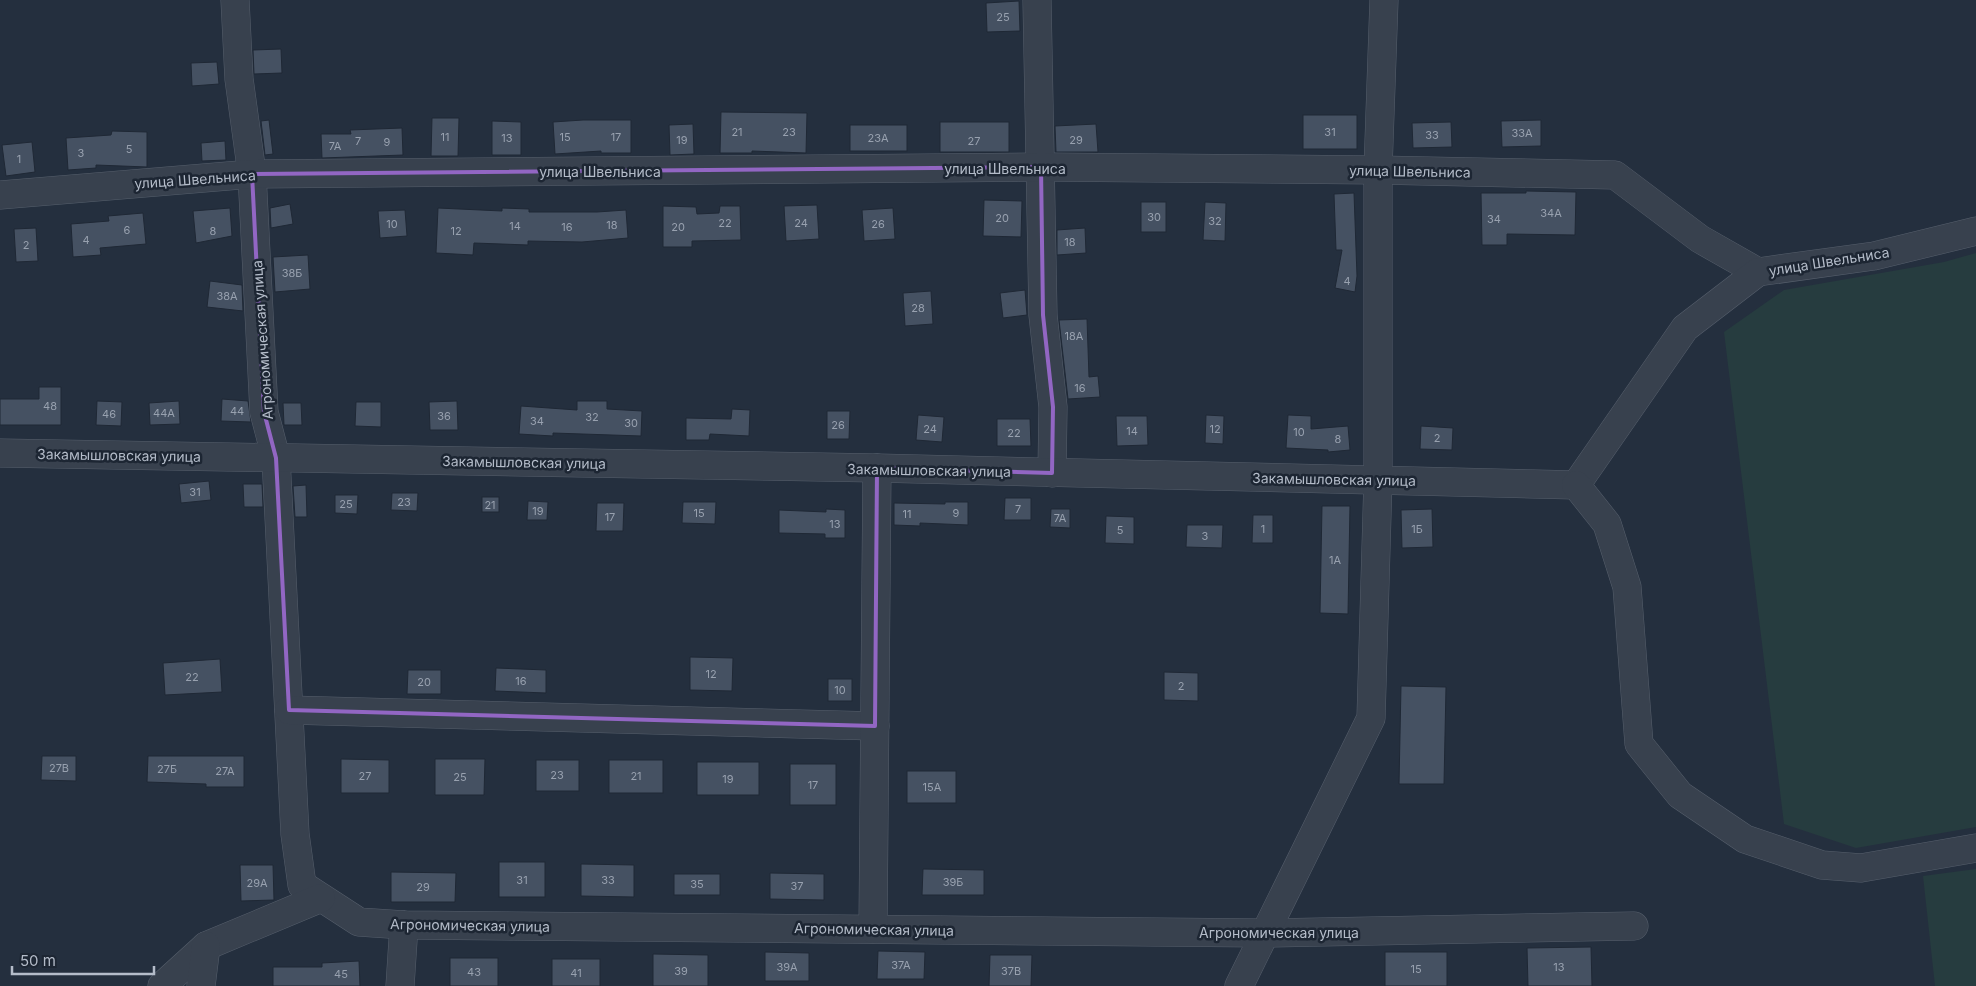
<svg xmlns="http://www.w3.org/2000/svg" width="1976" height="986" viewBox="0 0 1976 986" font-family="Inter,sans-serif">
<style>
.green{fill:#263c3f}
.building{fill:#455162;stroke:#1f2835}
.lines{fill:none;stroke-linecap:round;stroke-linejoin:round}
.minor-casing{stroke:#565f6c;stroke-width:29}
.minor{stroke:#38414e;stroke-width:28}
.marked{fill:none;stroke:#9266c3;stroke-width:4;stroke-linejoin:round}
.labels{text-anchor:middle;dominant-baseline:central;stroke-width:5;stroke-linejoin:round;paint-order:stroke}
.number-label{font-size:11px;fill:#98a1af}
.street-label{font-size:14px;fill:#b4bcc9;stroke:#1d2633}
</style>
<rect width="100%" height="100%" fill="#242f3e"/>
<g class="green">
<path d="M 1976,253 L 1976,827 L 1856,848 L 1784,824 L 1724,332 L 1784,290 L 1944,262 Z"/>
<path d="M 1976,869 L 1976,986 L 1935,986 L 1923,876 Z"/>
</g>
<g class="building">
<path d="M 1019,1 L 1020,31 L 987,32 L 986,3 Z"/>
<path d="M 281,49 L 282,73 L 254,74 L 253,50 Z"/>
<path d="M 217,62 L 219,84 L 192,86 L 191,63 Z"/>
<path d="M 721,112 L 807,113 L 806,153 L 752,151 L 752,153 L 720,153 Z"/>
<rect x="1303" y="115" width="54" height="34"/>
<path d="M 432,118 L 459,118 L 458,156 L 431,156 Z"/>
<path d="M 269,120 L 273,154 L 265,155 L 261,121 Z"/>
<path d="M 583,120 L 631,120 L 631,153 L 601,153 L 601,151 L 555,154 L 553,122 Z"/>
<path d="M 1541,120 L 1541,146 L 1502,147 L 1501,121 Z"/>
<path d="M 492,121 L 521,122 L 521,155 L 492,155 Z"/>
<rect x="940" y="122" width="69" height="30"/>
<path d="M 1451,122 L 1452,147 L 1413,148 L 1412,123 Z"/>
<path d="M 693,124 L 694,154 L 670,155 L 669,125 Z"/>
<path d="M 1096,124 L 1098,152 L 1056,152 L 1055,126 Z"/>
<rect x="850" y="125" width="57" height="26"/>
<path d="M 402,128 L 403,155 L 322,158 L 321,134 L 351,134 L 350,130 Z"/>
<path d="M 112,131 L 147,132 L 147,167 L 96,165 L 96,168 L 68,170 L 66,138 L 111,135 Z"/>
<path d="M 225,141 L 226,160 L 202,161 L 201,143 Z"/>
<path d="M 32,142 L 35,172 L 6,176 L 2,145 Z"/>
<path d="M 1526,191 L 1576,192 L 1575,235 L 1507,234 L 1507,245 L 1482,245 L 1481,193 L 1526,193 Z"/>
<path d="M 1354,193 L 1357,276 L 1355,292 L 1335,288 L 1342,250 L 1336,250 L 1334,194 Z"/>
<path d="M 984,200 L 1022,201 L 1021,237 L 983,236 Z"/>
<rect x="1141" y="202" width="25" height="30"/>
<path d="M 1205,202 L 1226,203 L 1225,241 L 1203,240 Z"/>
<path d="M 290,204 L 293,224 L 271,228 L 270,208 Z"/>
<path d="M 817,205 L 819,239 L 786,241 L 784,206 Z"/>
<path d="M 663,206 L 696,207 L 697,214 L 719,213 L 720,206 L 740,206 L 741,240 L 692,241 L 692,247 L 663,247 Z"/>
<path d="M 230,208 L 232,236 L 196,243 L 193,211 Z"/>
<path d="M 438,208 L 502,211 L 502,208 L 529,209 L 529,212 L 597,212 L 626,210 L 628,238 L 582,242 L 528,241 L 528,245 L 474,243 L 473,255 L 436,253 Z"/>
<path d="M 893,208 L 895,239 L 864,241 L 862,210 Z"/>
<path d="M 405,210 L 407,236 L 380,238 L 378,211 Z"/>
<path d="M 143,213 L 146,244 L 100,248 L 101,255 L 73,257 L 71,224 L 109,221 L 108,216 Z"/>
<path d="M 36,228 L 38,261 L 16,262 L 14,229 Z"/>
<path d="M 1085,228 L 1086,253 L 1057,255 L 1057,230 Z"/>
<path d="M 308,255 L 310,289 L 275,292 L 273,257 Z"/>
<path d="M 210,281 L 242,285 L 243,311 L 207,307 Z"/>
<path d="M 1025,290 L 1027,315 L 1003,318 L 1000,293 Z"/>
<path d="M 931,291 L 933,324 L 905,326 L 903,293 Z"/>
<path d="M 1087,319 L 1089,377 L 1098,376 L 1100,397 L 1068,399 L 1059,320 Z"/>
<path d="M 39,387 L 61,387 L 61,425 L 0,425 L 0,399 L 39,399 Z"/>
<path d="M 222,399 L 248,401 L 251,422 L 221,421 Z"/>
<path d="M 97,401 L 122,402 L 121,426 L 96,425 Z"/>
<path d="M 179,401 L 180,424 L 150,425 L 149,403 Z"/>
<path d="M 457,401 L 458,430 L 430,430 L 429,402 Z"/>
<path d="M 577,401 L 607,401 L 607,409 L 642,411 L 641,436 L 553,433 L 553,436 L 519,434 L 521,406 L 577,410 Z"/>
<path d="M 356,402 L 381,402 L 381,427 L 355,426 Z"/>
<path d="M 283,403 L 301,403 L 302,425 L 284,425 Z"/>
<path d="M 732,409 L 750,410 L 749,436 L 710,434 L 709,440 L 686,440 L 686,418 L 731,419 Z"/>
<path d="M 827,411 L 850,411 L 849,439 L 827,439 Z"/>
<path d="M 918,415 L 944,417 L 942,442 L 916,440 Z"/>
<path d="M 1206,415 L 1224,416 L 1223,444 L 1205,443 Z"/>
<path d="M 1288,415 L 1311,416 L 1311,429 L 1348,426 L 1350,450 L 1328,452 L 1328,450 L 1286,448 Z"/>
<path d="M 1116,416 L 1147,416 L 1148,445 L 1117,446 Z"/>
<path d="M 997,419 L 1030,419 L 1031,446 L 997,446 Z"/>
<path d="M 1421,426 L 1453,428 L 1452,450 L 1420,449 Z"/>
<path d="M 209,481 L 211,500 L 181,503 L 179,484 Z"/>
<path d="M 243,484 L 262,484 L 263,507 L 244,507 Z"/>
<path d="M 306,485 L 307,517 L 295,517 L 293,486 Z"/>
<path d="M 392,493 L 418,493 L 417,511 L 391,510 Z"/>
<path d="M 335,495 L 358,495 L 357,514 L 335,513 Z"/>
<rect x="482" y="497" width="17" height="15"/>
<path d="M 1005,498 L 1031,498 L 1031,520 L 1004,520 Z"/>
<path d="M 528,501 L 548,502 L 547,520 L 527,520 Z"/>
<path d="M 683,502 L 716,502 L 715,524 L 682,523 Z"/>
<path d="M 945,502 L 968,502 L 968,525 L 920,523 L 920,526 L 894,525 L 894,503 L 945,504 Z"/>
<path d="M 597,503 L 624,503 L 623,531 L 596,531 Z"/>
<path d="M 1322,506 L 1350,506 L 1348,614 L 1320,613 Z"/>
<path d="M 826,509 L 845,510 L 845,538 L 825,538 L 825,534 L 779,533 L 779,510 L 826,512 Z"/>
<path d="M 1051,509 L 1070,509 L 1070,528 L 1050,527 Z"/>
<path d="M 1432,509 L 1433,547 L 1402,548 L 1401,510 Z"/>
<path d="M 1253,515 L 1273,515 L 1273,543 L 1252,543 Z"/>
<path d="M 1106,516 L 1134,517 L 1134,544 L 1105,543 Z"/>
<path d="M 1187,525 L 1223,525 L 1222,548 L 1186,547 Z"/>
<path d="M 690,657 L 733,658 L 732,691 L 690,690 Z"/>
<path d="M 220,659 L 222,692 L 165,695 L 163,663 Z"/>
<path d="M 496,668 L 546,670 L 546,693 L 495,691 Z"/>
<path d="M 408,670 L 441,670 L 441,694 L 407,694 Z"/>
<path d="M 1164,672 L 1198,673 L 1198,701 L 1164,700 Z"/>
<rect x="828" y="679" width="24" height="22"/>
<path d="M 1401,686 L 1446,687 L 1444,784 L 1399,784 Z"/>
<path d="M 42,756 L 76,756 L 76,781 L 41,780 Z"/>
<path d="M 148,756 L 244,756 L 244,787 L 206,787 L 206,784 L 147,782 Z"/>
<path d="M 341,759 L 389,760 L 389,793 L 341,793 Z"/>
<path d="M 435,759 L 485,759 L 484,795 L 435,795 Z"/>
<rect x="536" y="760" width="43" height="31"/>
<rect x="609" y="760" width="54" height="33"/>
<rect x="697" y="762" width="62" height="33"/>
<rect x="790" y="764" width="46" height="41"/>
<rect x="907" y="771" width="49" height="32"/>
<rect x="499" y="862" width="46" height="35"/>
<path d="M 581,864 L 634,865 L 634,897 L 581,896 Z"/>
<path d="M 240,865 L 273,865 L 274,900 L 241,901 Z"/>
<path d="M 923,869 L 984,870 L 984,895 L 922,895 Z"/>
<path d="M 391,872 L 456,873 L 455,902 L 391,902 Z"/>
<path d="M 770,873 L 824,874 L 824,900 L 770,899 Z"/>
<rect x="674" y="874" width="46" height="21"/>
<path d="M 1591,947 L 1592,986 L 1528,986 L 1527,948 Z"/>
<path d="M 878,951 L 925,952 L 924,979 L 877,979 Z"/>
<path d="M 765,952 L 809,953 L 809,981 L 765,981 Z"/>
<rect x="1385" y="952" width="62" height="34"/>
<path d="M 653,954 L 708,955 L 708,986 L 653,986 Z"/>
<path d="M 990,955 L 1032,955 L 1031,986 L 989,986 Z"/>
<rect x="450" y="958" width="48" height="28"/>
<rect x="552" y="959" width="48" height="27"/>
<path d="M 359,961 L 360,986 L 273,986 L 273,967 L 322,967 L 322,963 Z"/>
</g>
<g class="lines">
<g class="minor-casing">
<g id="minor">
<path d="M 235,0 L 239,79 L 252,174 L 264,412 L 276,458 L 295,834 L 302,885 L 359,922 L 404,925 L 1264,933 L 1634,926"/>
<path d="M 1037,0 L 1043,315 L 1053,407 L 1052,473"/>
<path d="M 0,195 L 252,174 L 1041,167 L 1378,170 L 1615,175 L 1700,239 L 1758,272 L 1874,256 L 1976,231"/>
<path d="M 0,453 L 877,468 L 1576,485 L 1685,328 L 1758,272"/>
<path d="M 1576,485 L 1607,524 L 1627,587 L 1639,744 L 1680,795 L 1745,839 L 1822,865 L 1861,868 L 1976,848"/>
<path d="M 289,710 L 875,726"/>
<path d="M 873,929 L 877,468"/>
<path d="M 162,986 L 206,946 L 321,898"/>
<path d="M 201,986 L 206,946"/>
<path d="M 400,986 L 404,925"/>
<path d="M 1239,986 L 1371,718 L 1378,480 L 1378,170 L 1384,0"/>
</g>
</g>
<use href="#minor" class="minor"/>
</g>
<path class="marked" d="M 1041,167 L 1043,315 L 1053,407 L 1052,473 L 877,468 L 875,726 L 289,710 L 276,458 L 264,412 L 252,174 Z"/>
<g class="labels">
<g class="number-label">
<text x="1003" y="17">25</text>
<text x="737" y="132">21</text>
<text x="789" y="132">23</text>
<text x="1330" y="132">31</text>
<text x="1522" y="133">33А</text>
<text x="1432" y="135">33</text>
<text x="445" y="137">11</text>
<text x="565" y="137">15</text>
<text x="616" y="137">17</text>
<text x="507" y="138">13</text>
<text x="878" y="138">23А</text>
<text x="682" y="140">19</text>
<text x="1076" y="140">29</text>
<text x="358" y="141">7</text>
<text x="974" y="141">27</text>
<text x="387" y="142">9</text>
<text x="335" y="146">7А</text>
<text x="129" y="149">5</text>
<text x="81" y="153">3</text>
<text x="19" y="159">1</text>
<text x="1551" y="213">34А</text>
<text x="1154" y="217">30</text>
<text x="1002" y="218">20</text>
<text x="1494" y="219">34</text>
<text x="1215" y="221">32</text>
<text x="725" y="223">22</text>
<text x="801" y="223">24</text>
<text x="392" y="224">10</text>
<text x="878" y="224">26</text>
<text x="612" y="225">18</text>
<text x="515" y="226">14</text>
<text x="567" y="227">16</text>
<text x="678" y="227">20</text>
<text x="127" y="230">6</text>
<text x="213" y="231">8</text>
<text x="456" y="231">12</text>
<text x="86" y="240">4</text>
<text x="1070" y="242">18</text>
<text x="26" y="245">2</text>
<text x="292" y="273">38Б</text>
<text x="1347" y="281">4</text>
<text x="227" y="296">38А</text>
<text x="918" y="308">28</text>
<text x="1074" y="336">18А</text>
<text x="1080" y="388">16</text>
<text x="50" y="406">48</text>
<text x="237" y="411">44</text>
<text x="164" y="413">44А</text>
<text x="109" y="414">46</text>
<text x="444" y="416">36</text>
<text x="592" y="417">32</text>
<text x="537" y="421">34</text>
<text x="631" y="423">30</text>
<text x="838" y="425">26</text>
<text x="930" y="429">24</text>
<text x="1215" y="429">12</text>
<text x="1132" y="431">14</text>
<text x="1299" y="432">10</text>
<text x="1014" y="433">22</text>
<text x="1437" y="438">2</text>
<text x="1338" y="439">8</text>
<text x="195" y="492">31</text>
<text x="404" y="502">23</text>
<text x="346" y="504">25</text>
<text x="490" y="505">21</text>
<text x="1018" y="509">7</text>
<text x="538" y="511">19</text>
<text x="699" y="513">15</text>
<text x="956" y="513">9</text>
<text x="907" y="514">11</text>
<text x="610" y="517">17</text>
<text x="1060" y="518">7А</text>
<text x="835" y="524">13</text>
<text x="1263" y="529">1</text>
<text x="1417" y="529">1Б</text>
<text x="1120" y="530">5</text>
<text x="1205" y="536">3</text>
<text x="1335" y="560">1А</text>
<text x="711" y="674">12</text>
<text x="192" y="677">22</text>
<text x="521" y="681">16</text>
<text x="424" y="682">20</text>
<text x="1181" y="686">2</text>
<text x="840" y="690">10</text>
<text x="59" y="768">27В</text>
<text x="167" y="769">27Б</text>
<text x="225" y="771">27А</text>
<text x="557" y="775">23</text>
<text x="365" y="776">27</text>
<text x="636" y="776">21</text>
<text x="460" y="777">25</text>
<text x="728" y="779">19</text>
<text x="813" y="785">17</text>
<text x="932" y="787">15А</text>
<text x="522" y="880">31</text>
<text x="608" y="880">33</text>
<text x="953" y="882">39Б</text>
<text x="257" y="883">29А</text>
<text x="697" y="884">35</text>
<text x="797" y="886">37</text>
<text x="423" y="887">29</text>
<text x="901" y="965">37А</text>
<text x="787" y="967">39А</text>
<text x="1559" y="967">13</text>
<text x="1416" y="969">15</text>
<text x="681" y="971">39</text>
<text x="1011" y="971">37В</text>
<text x="474" y="972">43</text>
<text x="576" y="973">41</text>
<text x="341" y="974">45</text>
</g>
<g class="street-label">
<text x="1005" y="168">улица Швельниса</text>
<text x="600" y="171">улица Швельниса</text>
<text transform="translate(1410 171) rotate(1)">улица Швельниса</text>
<text transform="translate(195 179) rotate(-4)">улица Швельниса</text>
<text transform="translate(1829 261) rotate(-9)">улица Швельниса</text>
<text transform="translate(262 340) rotate(-94)">Агрономическая улица</text>
<text transform="translate(119 455) rotate(1)">Закамышловская улица</text>
<text transform="translate(524 462) rotate(1)">Закамышловская улица</text>
<text transform="translate(929 470) rotate(1)">Закамышловская улица</text>
<text transform="translate(1334 479) rotate(1)">Закамышловская улица</text>
<text transform="translate(470 925) rotate(1)">Агрономическая улица</text>
<text transform="translate(874 929) rotate(1)">Агрономическая улица</text>
<text x="1279" y="932">Агрономическая улица</text>
</g>
</g>
<path d="M12 966v8h142v-8" fill="none" stroke="#b4bcc9" stroke-width="2.5"/>
<text x="20" y="966" font-size="15" fill="#b4bcc9" stroke="#1d2633" stroke-width="4" paint-order="stroke">50 m</text>
</svg>
